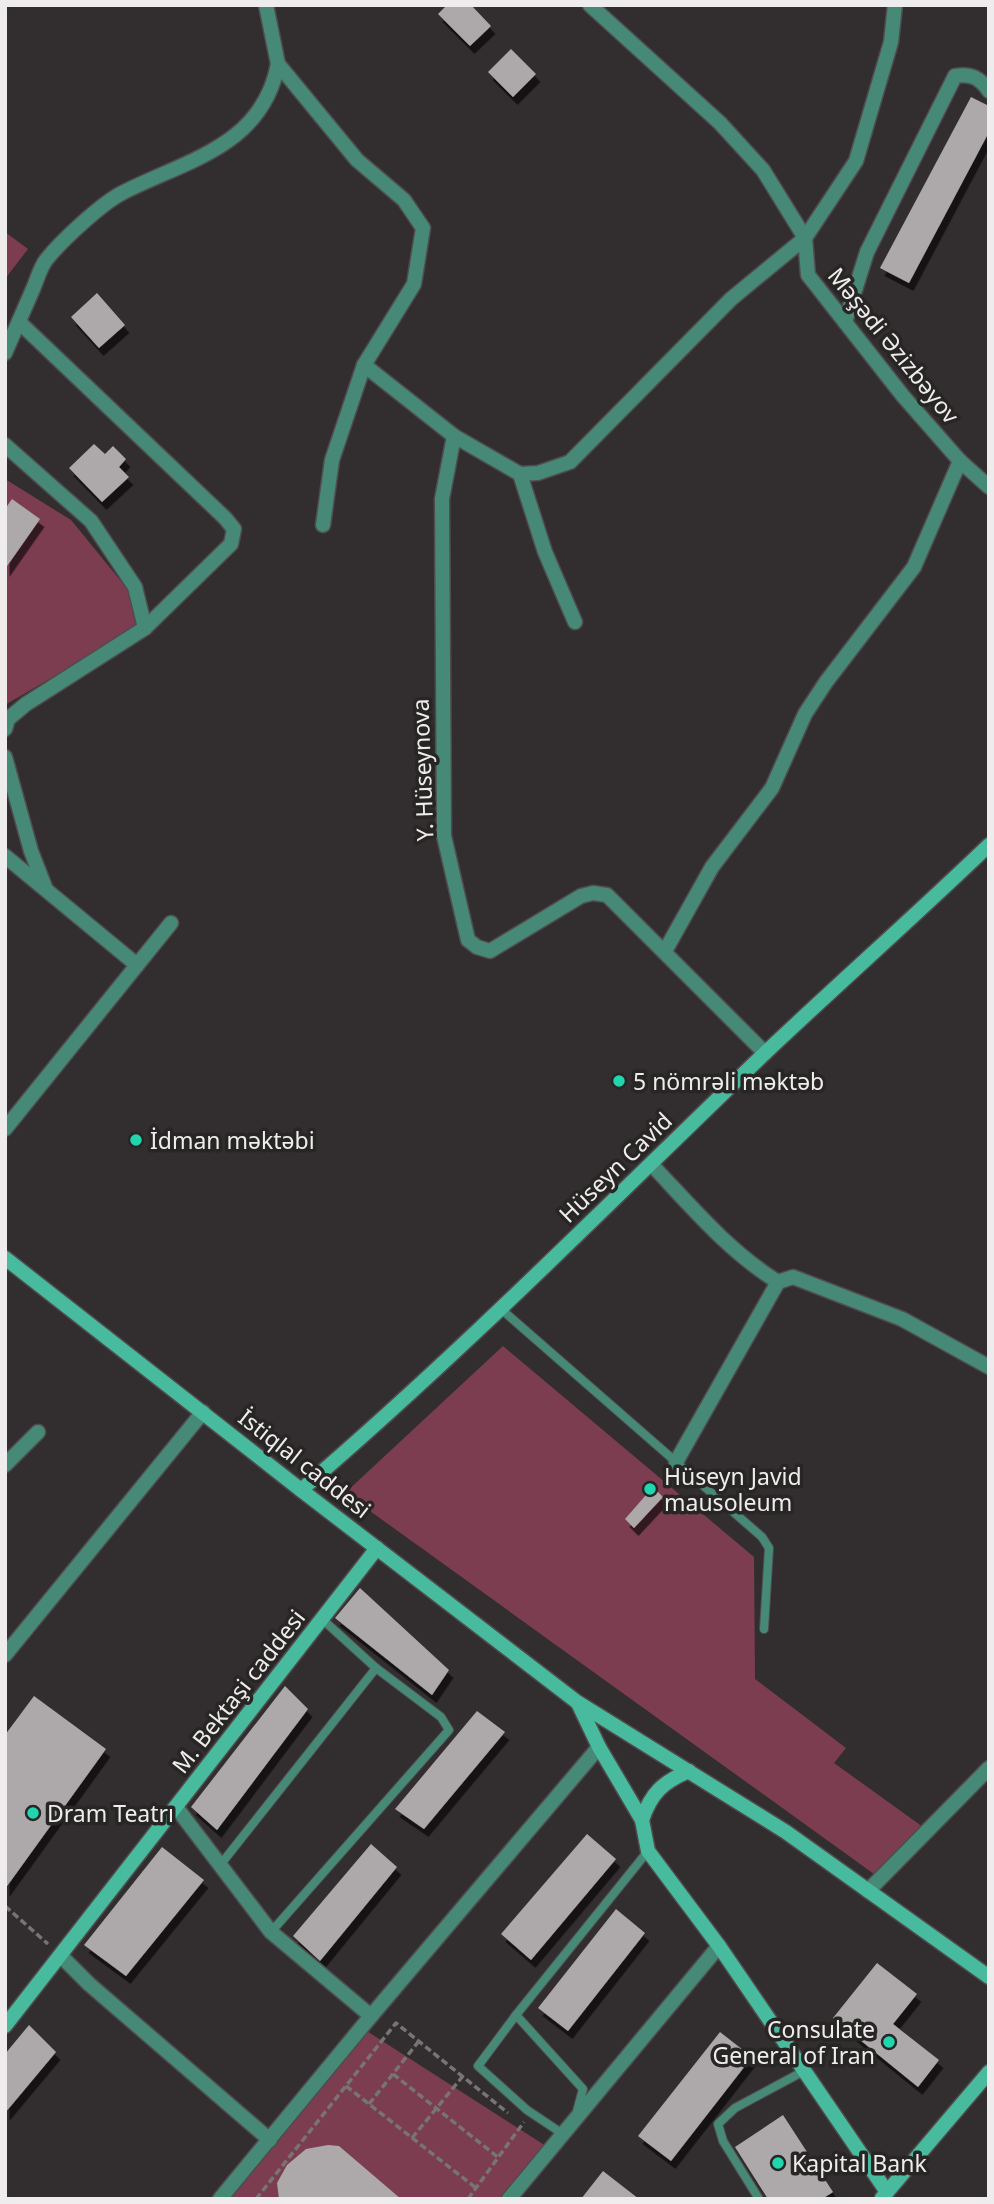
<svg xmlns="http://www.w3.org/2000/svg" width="994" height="2204" viewBox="0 0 994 2204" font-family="'Noto Sans',sans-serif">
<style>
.green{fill:#7d3d50}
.building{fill:#ada9aa;filter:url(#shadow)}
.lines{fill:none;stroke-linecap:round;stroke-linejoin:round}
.lane-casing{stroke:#504c4d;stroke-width:10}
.street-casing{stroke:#504c4d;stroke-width:17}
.secondary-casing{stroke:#504c4d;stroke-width:17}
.path{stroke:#777474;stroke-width:3.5;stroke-dasharray:7 3.5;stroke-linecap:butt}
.lane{stroke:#468976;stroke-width:8}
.street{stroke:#468976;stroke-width:14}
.secondary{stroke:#48bb9e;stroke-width:14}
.poi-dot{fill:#21d5af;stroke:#282525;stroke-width:2.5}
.labels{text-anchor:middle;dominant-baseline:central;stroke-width:7;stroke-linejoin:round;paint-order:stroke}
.street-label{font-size:23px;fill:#eeecec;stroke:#282525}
.poi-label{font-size:23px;fill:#eeecec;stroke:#282525;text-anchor:start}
</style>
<defs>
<filter id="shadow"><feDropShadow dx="4.5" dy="8" stdDeviation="0" flood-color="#0009"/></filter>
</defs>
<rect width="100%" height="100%" fill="#322e2f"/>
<g class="green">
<path d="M 5,232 L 28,249 L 5,279 Z"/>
<path d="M 5,479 L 71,520 L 152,619 L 5,705 Z"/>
<path d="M 503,1346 L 754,1557 L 755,1679 L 846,1748 L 834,1763 L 923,1827 L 874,1874 L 345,1493 Z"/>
<path d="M 362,2028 L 546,2146 L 499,2199 L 216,2199 Z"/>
</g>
<g class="building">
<path d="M 447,5 L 471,5 L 491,26 L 470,46 L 438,14 Z"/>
<path d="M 511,49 L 536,74 L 513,97 L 488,72 Z"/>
<path d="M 971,97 L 989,106 L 989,132 L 909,283 L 880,268 Z"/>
<path d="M 97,293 L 125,325 L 99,348 L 71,317 Z"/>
<path d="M 94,444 L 105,454 L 113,446 L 126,459 L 119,467 L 129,477 L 102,502 L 69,468 Z"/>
<path d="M 12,499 L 40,519 L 5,569 L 5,509 Z"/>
<path d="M 653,1487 L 663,1497 L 634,1528 L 625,1519 Z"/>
<path d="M 360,1588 L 449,1670 L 432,1695 L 335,1618 Z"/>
<path d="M 285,1686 L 308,1709 L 217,1830 L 191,1807 Z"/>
<path d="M 34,1696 L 106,1749 L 5,1889 L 5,1735 Z"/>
<path d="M 477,1711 L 505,1732 L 424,1829 L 395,1809 Z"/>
<path d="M 587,1834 L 616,1859 L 531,1960 L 501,1934 Z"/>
<path d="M 371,1844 L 397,1867 L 320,1961 L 293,1936 Z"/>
<path d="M 162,1847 L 204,1880 L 126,1976 L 84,1945 Z"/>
<path d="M 616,1909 L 645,1933 L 568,2031 L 538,2008 Z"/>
<path d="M 877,1963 L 917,1994 L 893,2024 L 939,2060 L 918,2087 L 833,2018 Z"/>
<path d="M 29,2025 L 56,2052 L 5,2113 L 5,2054 Z"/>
<path d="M 720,2032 L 752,2057 L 671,2161 L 638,2136 Z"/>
<path d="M 783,2115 L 833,2192 L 822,2199 L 768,2199 L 735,2147 Z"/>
<path d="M 328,2145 L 339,2146 L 401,2199 L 279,2199 L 277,2183 L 287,2165 L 306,2149 Z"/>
<path d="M 603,2171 L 639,2199 L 581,2199 Z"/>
</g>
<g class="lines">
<g class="lane-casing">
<g id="lane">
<path d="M 501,1309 L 762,1537 L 769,1548 L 764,1629"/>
<path d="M 221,1864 L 376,1668 L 322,1619"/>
<path d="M 271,1932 L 449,1730 L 441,1717 L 376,1668"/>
<path d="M 516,2015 L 583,2089 L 577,2111"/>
<path d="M 563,2134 L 527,2110 L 478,2066 L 516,2015 L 648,1851"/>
<path d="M 759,2199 L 723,2141 L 718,2124 L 735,2108 L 804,2071"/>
</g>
</g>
<g class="street-casing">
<g id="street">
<path d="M 266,5 L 278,64 L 357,160 L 404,200 L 423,228 L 414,284 L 364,365 L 454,436"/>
<path d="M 590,5 L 720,123 L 763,170 L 805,238 L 808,275 L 903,396 L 960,461 L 989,487"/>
<path d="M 19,322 L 225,518 L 234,529 L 231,544 L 145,628"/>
<path d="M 845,322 L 867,252 L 955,76 C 971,73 980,78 989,91"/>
<path d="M 5,353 C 14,332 24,310 33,289 C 37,280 40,268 46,260 C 61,241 101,204 122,193 C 186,160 262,147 278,64"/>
<path d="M 5,445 L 91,521 L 135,587 L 145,628 L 26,704 L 8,719 L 5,729"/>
<path d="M 520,474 L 454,436 L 442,499 L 444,836 L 468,940 L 477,947 L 490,951 L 581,896 L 593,893 L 607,895 L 765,1053"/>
<path d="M 520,474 L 538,473 L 570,462 L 731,299 L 805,238 L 856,161 L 891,42 L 895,5"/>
<path d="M 520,474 L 545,552 L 575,622"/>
<path d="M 323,525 L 332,460 L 364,365"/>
<path d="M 5,757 L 31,851 L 45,887"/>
<path d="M 5,856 L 137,965"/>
<path d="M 665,951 L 712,867 L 772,788 L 805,714 L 826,682 L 914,567 L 960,461"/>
<path d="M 5,1129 L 171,923"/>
<path d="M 651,1164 C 691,1206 728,1251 778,1282"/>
<path d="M 778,1282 L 793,1277 L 902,1319 L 989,1367"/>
<path d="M 676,1462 L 778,1282"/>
<path d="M 5,1465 L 38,1432"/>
<path d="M 5,1655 L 203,1412"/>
<path d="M 176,1807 L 271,1932 L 371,2016"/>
<path d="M 868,1891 L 989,1768"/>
<path d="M 61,1956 L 89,1984 L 270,2140"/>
<path d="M 220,2199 L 371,2016 L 599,1747"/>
<path d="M 509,2199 L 719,1946"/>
</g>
</g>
<g class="secondary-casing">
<g id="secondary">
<path d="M 5,1258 L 301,1490 L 577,1702 L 786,1832 L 989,1977"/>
<path d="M 301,1490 C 462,1352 611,1201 764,1054 C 838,984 915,916 989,845"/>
<path d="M 578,1703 L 599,1747 L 642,1820 L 648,1851 L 719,1946 L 887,2192"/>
<path d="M 642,1820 C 651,1793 663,1782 689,1771"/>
<path d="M 5,2026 L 377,1548"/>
<path d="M 882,2198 L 989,2072"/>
</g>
</g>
<g class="path">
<path d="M 5,1906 L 48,1944"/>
<path d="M 393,2074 L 499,2158"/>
<path d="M 346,2086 L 476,2188"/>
<path d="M 369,2104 L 419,2041"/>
<path d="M 412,2138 L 463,2076"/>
<path d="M 256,2199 L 396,2023 L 508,2113"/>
<path d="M 468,2199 L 524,2122"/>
</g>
<use href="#lane" class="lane"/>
<use href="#street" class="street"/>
<use href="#secondary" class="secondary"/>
</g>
<g class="poi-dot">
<circle cx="619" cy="1081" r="7"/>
<circle cx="136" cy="1140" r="7"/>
<circle cx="650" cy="1489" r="7"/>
<circle cx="33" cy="1813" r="7"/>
<circle cx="889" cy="2042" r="7"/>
<circle cx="778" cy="2163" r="7"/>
</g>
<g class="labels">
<g class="street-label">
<text transform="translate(894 345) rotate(51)">Məşədi Əzizbəyov</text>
<text transform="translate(422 770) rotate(-92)">Y. Hüseynova</text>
<text transform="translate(615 1167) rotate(-44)">Hüseyn Cavid</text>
<text transform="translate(305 1463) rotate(38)">İstiqlal caddesi</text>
<text transform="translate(238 1691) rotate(-52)">M. Bektaşi caddesi</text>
</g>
<g class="poi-label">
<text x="633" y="1081">5 nömrəli məktəb</text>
<text x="150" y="1140">İdman məktəbi</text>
<text x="664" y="1476">Hüseyn Javid<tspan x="664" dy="26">mausoleum</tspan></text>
<text x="47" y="1813">Dram Teatrı</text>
<text x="875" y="2029" text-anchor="end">Consulate<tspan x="875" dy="26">General of Iran</tspan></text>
<text x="792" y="2163">Kapital Bank</text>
</g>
</g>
<rect width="994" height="2204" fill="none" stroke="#eeecec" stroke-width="14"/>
</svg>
